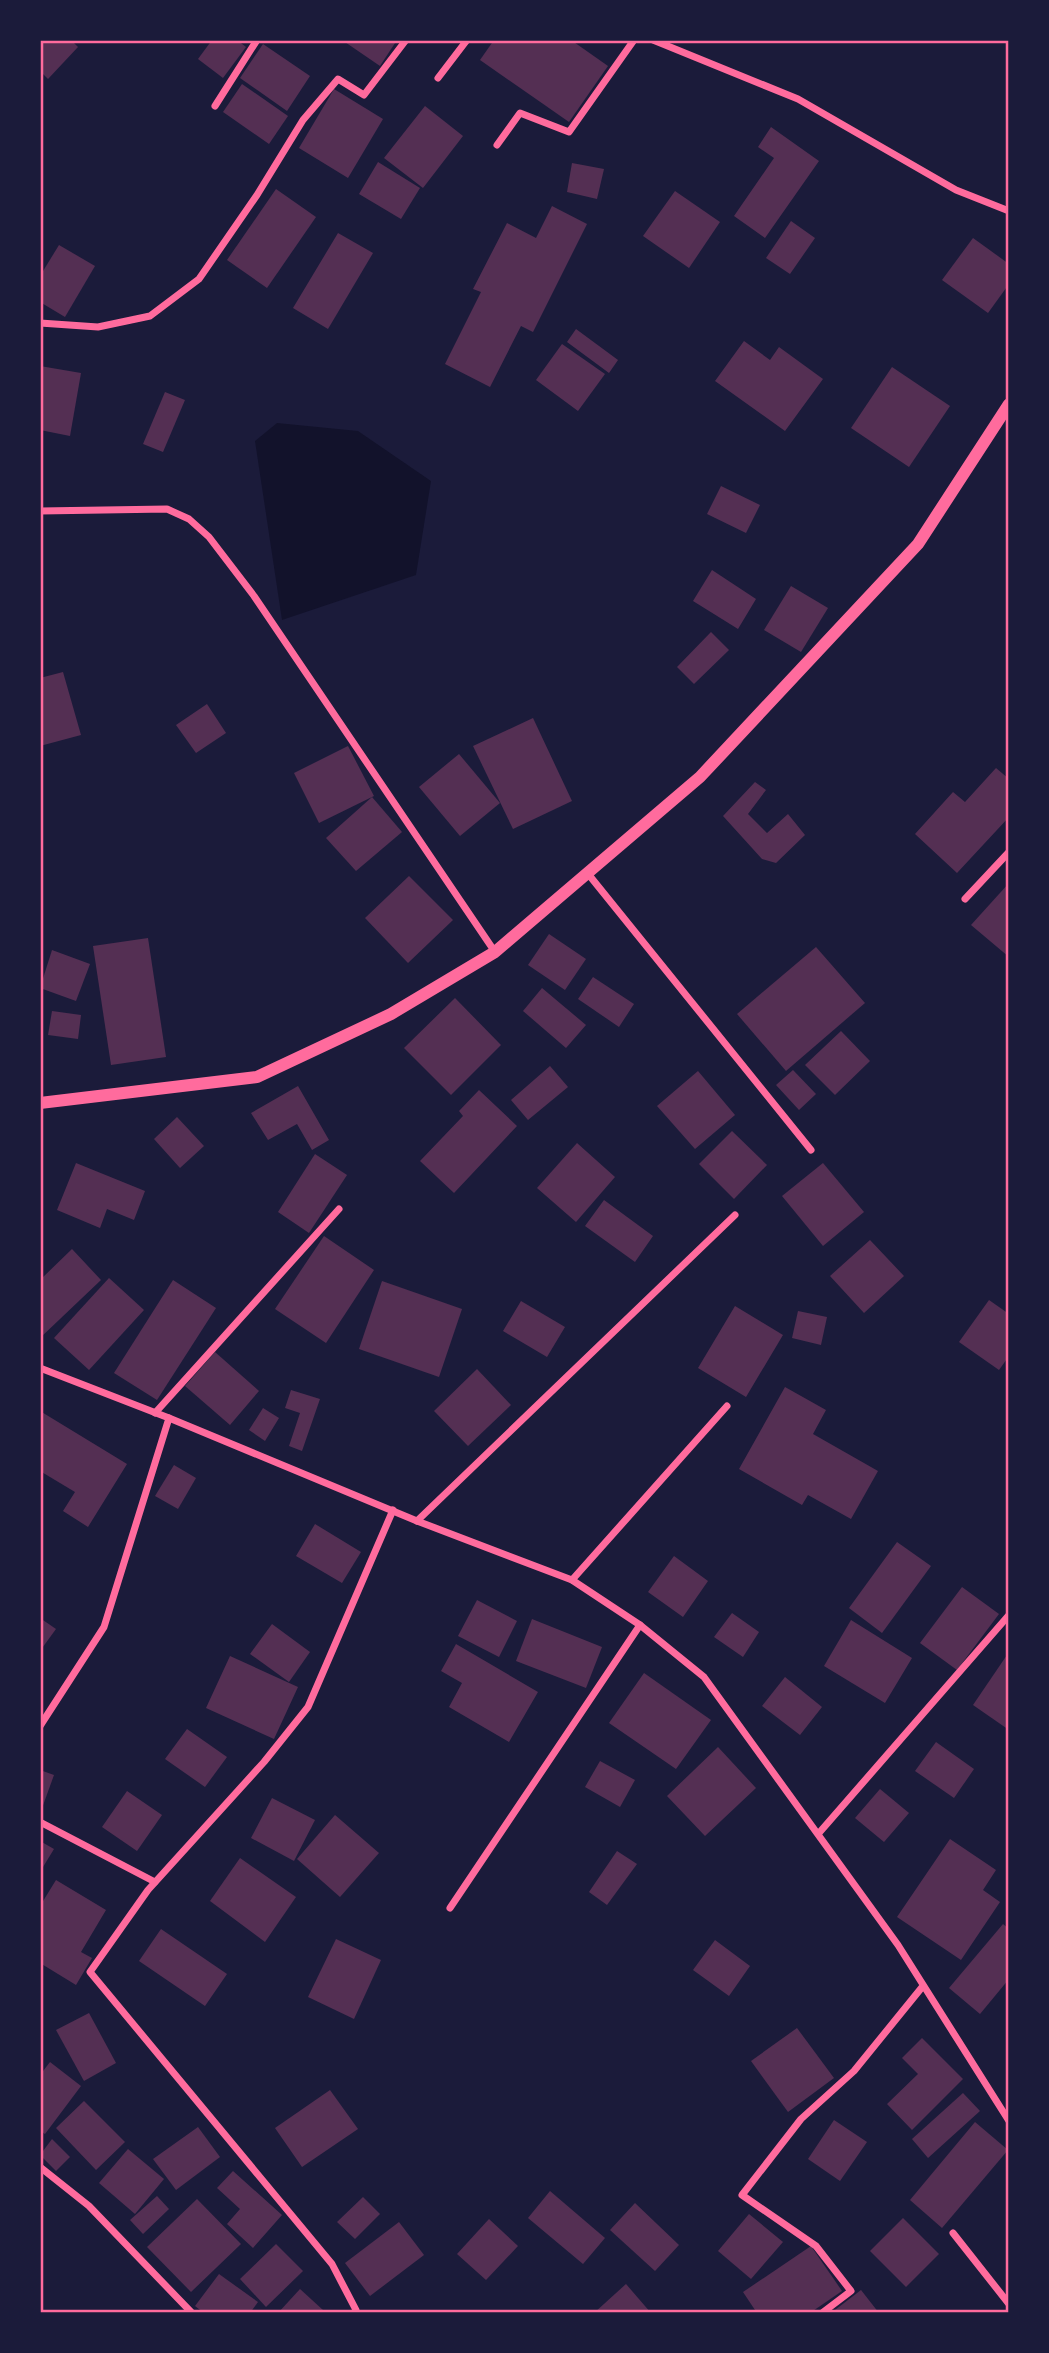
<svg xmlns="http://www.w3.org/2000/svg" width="1049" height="2353" viewBox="0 0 1049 2353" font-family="Rubik,sans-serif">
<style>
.water{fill:#12122b}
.building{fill:#542f53}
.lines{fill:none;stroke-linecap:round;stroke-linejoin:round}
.minor{stroke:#ff6b9d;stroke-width:7}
.tertiary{stroke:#ff6b9d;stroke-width:12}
.neatline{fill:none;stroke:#ff6b9d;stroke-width:2.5}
</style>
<rect width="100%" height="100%" fill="#1b1b3a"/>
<path class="water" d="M 277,423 L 358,431 L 431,481 L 416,575 L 282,620 L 255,441 Z"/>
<g class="building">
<path d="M 40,40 L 71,40 L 78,47 L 48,79 L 40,71 Z"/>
<path d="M 212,40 L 237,40 L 246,47 L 223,78 L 198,59 Z"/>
<path d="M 342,40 L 397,40 L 380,66 Z"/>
<path d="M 494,40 L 571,40 L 608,66 L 569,122 L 480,60 Z"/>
<path d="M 263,44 L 310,76 L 287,111 L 240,78 Z"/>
<path d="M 242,84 L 288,116 L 269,144 L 223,112 Z"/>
<path d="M 334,89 L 383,119 L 348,178 L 299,148 Z"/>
<path d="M 425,106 L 463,136 L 423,188 L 384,158 Z"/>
<path d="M 771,127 L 819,161 L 765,238 L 734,216 L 774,158 L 758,147 Z"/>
<path d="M 378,162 L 420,188 L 401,219 L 359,194 Z"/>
<path d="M 572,163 L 604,169 L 597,199 L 567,192 Z"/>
<path d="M 276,189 L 316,217 L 267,288 L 227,260 Z"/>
<path d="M 675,191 L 720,222 L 689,268 L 643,236 Z"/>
<path d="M 552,206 L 587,224 L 533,332 L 521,326 L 490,387 L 445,364 L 481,292 L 473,289 L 507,223 L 536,238 Z"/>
<path d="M 791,221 L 815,238 L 790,274 L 766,258 Z"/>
<path d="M 338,233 L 373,253 L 328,329 L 293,308 Z"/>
<path d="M 973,238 L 1009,264 L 1009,284 L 988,313 L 942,280 Z"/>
<path d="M 59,245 L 95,266 L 65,317 L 40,302 L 40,276 Z"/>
<path d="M 576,329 L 618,360 L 609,373 L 567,342 Z"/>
<path d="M 744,341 L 770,360 L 779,347 L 823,379 L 785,431 L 715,381 Z"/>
<path d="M 562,344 L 605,374 L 578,411 L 536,380 Z"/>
<path d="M 40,366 L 81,373 L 70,436 L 40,430 Z"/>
<path d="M 892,367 L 950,406 L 909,467 L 851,428 Z"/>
<path d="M 165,392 L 185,400 L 163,452 L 143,444 Z"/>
<path d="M 721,486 L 760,505 L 746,533 L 707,514 Z"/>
<path d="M 712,570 L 756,599 L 738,629 L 693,601 Z"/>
<path d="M 791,586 L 828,608 L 801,652 L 764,630 Z"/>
<path d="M 711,632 L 729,650 L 694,684 L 677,667 Z"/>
<path d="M 63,672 L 81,735 L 40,746 L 40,678 Z"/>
<path d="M 207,704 L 226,733 L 196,753 L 176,725 Z"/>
<path d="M 533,718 L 572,801 L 513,829 L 473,746 Z"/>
<path d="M 348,746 L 374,796 L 319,823 L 294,773 Z"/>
<path d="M 459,754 L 500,803 L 460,836 L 419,787 Z"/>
<path d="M 996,768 L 1009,779 L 1009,817 L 957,873 L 915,834 L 953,792 L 965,802 Z"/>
<path d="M 755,782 L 766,790 L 748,814 L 767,833 L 788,814 L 805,835 L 776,863 L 762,859 L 723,816 Z"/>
<path d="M 372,797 L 402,832 L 356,871 L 326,838 Z"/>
<path d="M 409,876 L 453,920 L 408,963 L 365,918 Z"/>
<path d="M 1009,883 L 1009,957 L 971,925 Z"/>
<path d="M 549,934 L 586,959 L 565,990 L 528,965 Z"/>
<path d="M 148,938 L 166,1057 L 111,1065 L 93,946 Z"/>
<path d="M 816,947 L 865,1003 L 786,1071 L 737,1014 Z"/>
<path d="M 52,950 L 90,964 L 76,1001 L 40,988 Z"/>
<path d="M 593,977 L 634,1004 L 619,1027 L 578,999 Z"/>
<path d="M 542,988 L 586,1025 L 566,1048 L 523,1011 Z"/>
<path d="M 455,998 L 501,1045 L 451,1095 L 404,1048 Z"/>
<path d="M 52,1011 L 81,1015 L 78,1039 L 48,1035 Z"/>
<path d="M 841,1031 L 870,1061 L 835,1095 L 805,1065 Z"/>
<path d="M 550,1066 L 568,1087 L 528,1120 L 511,1100 Z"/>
<path d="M 793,1070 L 816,1094 L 799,1110 L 776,1085 Z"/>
<path d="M 698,1071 L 735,1115 L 695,1149 L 657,1106 Z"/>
<path d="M 298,1086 L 329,1140 L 312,1150 L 297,1124 L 268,1140 L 251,1113 Z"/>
<path d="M 479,1090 L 517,1126 L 454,1193 L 420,1161 L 463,1116 L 459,1111 Z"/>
<path d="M 177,1117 L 204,1146 L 180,1168 L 154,1139 Z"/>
<path d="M 732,1131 L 767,1165 L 734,1199 L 699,1164 Z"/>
<path d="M 577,1143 L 615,1177 L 576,1222 L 537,1188 Z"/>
<path d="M 315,1154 L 347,1175 L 309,1233 L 278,1212 Z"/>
<path d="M 76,1163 L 145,1191 L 134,1220 L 107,1209 L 100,1228 L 57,1210 Z"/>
<path d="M 823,1163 L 864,1212 L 823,1246 L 782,1196 Z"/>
<path d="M 604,1200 L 653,1236 L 635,1262 L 585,1226 Z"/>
<path d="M 324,1236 L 374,1270 L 326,1343 L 275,1309 Z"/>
<path d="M 870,1240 L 904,1276 L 864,1313 L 830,1276 Z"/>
<path d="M 72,1249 L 101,1280 L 40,1338 L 40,1280 Z"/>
<path d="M 109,1278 L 144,1310 L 89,1370 L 54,1338 Z"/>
<path d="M 173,1280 L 216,1308 L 157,1400 L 114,1373 Z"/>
<path d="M 382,1281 L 462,1309 L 439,1377 L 359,1349 Z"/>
<path d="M 989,1300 L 1009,1314 L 1009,1356 L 999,1370 L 959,1342 Z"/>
<path d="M 521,1301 L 565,1327 L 547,1357 L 503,1331 Z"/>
<path d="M 735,1306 L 783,1335 L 746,1397 L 698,1368 Z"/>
<path d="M 798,1311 L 827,1317 L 821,1345 L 792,1338 Z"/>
<path d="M 215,1352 L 259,1391 L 230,1425 L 185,1386 Z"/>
<path d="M 477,1369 L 511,1405 L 468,1446 L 434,1411 Z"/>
<path d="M 785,1387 L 826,1410 L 813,1434 L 878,1471 L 851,1519 L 808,1495 L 802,1505 L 739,1469 Z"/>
<path d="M 291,1390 L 320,1399 L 302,1451 L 289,1446 L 300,1413 L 285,1408 Z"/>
<path d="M 263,1408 L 279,1418 L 265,1441 L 249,1430 Z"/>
<path d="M 40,1411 L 127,1464 L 88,1527 L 63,1511 L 75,1492 L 40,1471 Z"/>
<path d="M 174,1465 L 196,1478 L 178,1509 L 155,1496 Z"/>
<path d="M 315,1524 L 361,1552 L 342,1583 L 296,1556 Z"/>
<path d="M 897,1542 L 931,1566 L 882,1633 L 849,1608 Z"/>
<path d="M 674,1556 L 708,1581 L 683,1617 L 648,1592 Z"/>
<path d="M 962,1587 L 999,1614 L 957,1670 L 920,1643 Z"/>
<path d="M 477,1600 L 517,1621 L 499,1657 L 458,1636 Z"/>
<path d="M 732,1613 L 759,1632 L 743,1657 L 714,1637 Z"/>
<path d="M 40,1618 L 56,1629 L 40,1651 Z"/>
<path d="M 532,1619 L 602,1647 L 586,1688 L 516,1661 Z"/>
<path d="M 851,1620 L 912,1658 L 885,1703 L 824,1666 Z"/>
<path d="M 272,1624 L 310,1652 L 289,1682 L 250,1654 Z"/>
<path d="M 456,1644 L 538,1692 L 509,1742 L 449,1707 L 462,1683 L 441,1671 Z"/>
<path d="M 1009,1652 L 1009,1730 L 973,1705 Z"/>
<path d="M 230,1656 L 298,1687 L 274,1739 L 206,1708 Z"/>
<path d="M 644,1673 L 711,1720 L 676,1769 L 609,1723 Z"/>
<path d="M 785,1677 L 822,1707 L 800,1735 L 762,1706 Z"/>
<path d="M 187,1729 L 227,1757 L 205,1787 L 165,1759 Z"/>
<path d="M 936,1742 L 974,1769 L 954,1798 L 915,1771 Z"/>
<path d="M 718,1747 L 756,1788 L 705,1836 L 667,1796 Z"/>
<path d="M 600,1761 L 635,1780 L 620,1807 L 585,1787 Z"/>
<path d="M 40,1770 L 54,1775 L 41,1811 L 40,1811 Z"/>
<path d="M 880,1789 L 909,1813 L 884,1842 L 855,1818 Z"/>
<path d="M 127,1791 L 162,1815 L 137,1851 L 102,1827 Z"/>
<path d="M 272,1798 L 315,1820 L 294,1861 L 251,1838 Z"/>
<path d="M 335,1815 L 379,1853 L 340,1897 L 297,1859 Z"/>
<path d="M 950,1839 L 996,1870 L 983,1890 L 1000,1902 L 961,1960 L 897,1917 Z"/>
<path d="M 40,1841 L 54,1849 L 40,1872 Z"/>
<path d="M 617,1851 L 637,1864 L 607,1905 L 589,1892 Z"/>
<path d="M 240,1858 L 296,1897 L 265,1942 L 210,1901 Z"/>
<path d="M 56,1880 L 106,1910 L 81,1952 L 92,1958 L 76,1985 L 40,1963 L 40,1906 Z"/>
<path d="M 1003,1924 L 1009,1929 L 1009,1979 L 980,2014 L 949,1988 Z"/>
<path d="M 161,1929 L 227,1974 L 205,2006 L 139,1961 Z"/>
<path d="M 336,1939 L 381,1960 L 354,2019 L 308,1997 Z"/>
<path d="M 715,1940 L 750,1966 L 729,1996 L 693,1970 Z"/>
<path d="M 89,2013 L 116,2063 L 84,2081 L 56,2030 Z"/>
<path d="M 797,2028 L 834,2078 L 788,2112 L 751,2061 Z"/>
<path d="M 922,2038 L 963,2079 L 912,2130 L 887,2104 L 918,2074 L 902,2058 Z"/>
<path d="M 50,2062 L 81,2086 L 45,2134 L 40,2131 L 40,2075 Z"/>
<path d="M 330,2090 L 358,2129 L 302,2167 L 275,2128 Z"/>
<path d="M 963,2093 L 980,2111 L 928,2158 L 912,2139 Z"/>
<path d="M 84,2101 L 125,2142 L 96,2170 L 56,2128 Z"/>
<path d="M 834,2120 L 867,2142 L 840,2181 L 808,2159 Z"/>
<path d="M 975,2122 L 1008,2150 L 942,2228 L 910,2200 Z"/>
<path d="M 198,2127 L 220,2157 L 176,2190 L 153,2159 Z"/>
<path d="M 52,2139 L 70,2157 L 56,2171 L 40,2155 Z"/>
<path d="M 128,2149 L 164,2179 L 135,2214 L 99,2183 Z"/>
<path d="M 233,2171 L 282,2215 L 253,2248 L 227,2224 L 240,2209 L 217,2188 Z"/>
<path d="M 550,2191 L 605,2238 L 583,2264 L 528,2218 Z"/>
<path d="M 157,2196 L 169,2209 L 143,2234 L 130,2220 Z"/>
<path d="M 363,2197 L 380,2214 L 355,2239 L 337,2222 Z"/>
<path d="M 197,2199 L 241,2244 L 191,2292 L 147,2247 Z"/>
<path d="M 635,2203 L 679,2245 L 655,2271 L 610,2230 Z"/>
<path d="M 749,2214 L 783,2242 L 751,2279 L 718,2251 Z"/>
<path d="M 903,2218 L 939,2254 L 906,2287 L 870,2251 Z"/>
<path d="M 489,2219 L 518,2246 L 486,2280 L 457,2254 Z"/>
<path d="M 399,2222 L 424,2255 L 370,2296 L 345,2263 Z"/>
<path d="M 276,2244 L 303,2271 L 266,2307 L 240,2279 Z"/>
<path d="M 811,2246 L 842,2291 L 810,2313 L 757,2313 L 743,2292 Z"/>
<path d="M 219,2274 L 258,2302 L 250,2313 L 204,2313 L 195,2306 Z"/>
<path d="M 626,2284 L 651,2313 L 594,2313 Z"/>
<path d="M 300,2289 L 323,2310 L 321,2313 L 278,2313 Z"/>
<path d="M 861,2290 L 879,2313 L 831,2313 Z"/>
</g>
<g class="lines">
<g class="minor">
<path d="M 653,40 L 798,99 L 956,190 L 1009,211"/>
<path d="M 438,78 L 467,40"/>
<path d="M 215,106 L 257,40"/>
<path d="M 497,145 L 520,113 L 569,132 L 634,40"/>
<path d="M 40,323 L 98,327 L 150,316 L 199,279 L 257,195 L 303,120 L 338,79 L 364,95 L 406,40"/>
<path d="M 40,511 L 167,509 L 189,519 L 209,537 L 254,596 L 495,952"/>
<path d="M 589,875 L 811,1150"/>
<path d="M 965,899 L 1009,852"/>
<path d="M 40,1368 L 169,1418 L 104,1627 L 40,1726"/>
<path d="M 155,1413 L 339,1209"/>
<path d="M 169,1418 L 417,1521 L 572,1580 L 640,1625 L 704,1677 L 898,1945 L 1009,2121"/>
<path d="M 417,1521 L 735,1215"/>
<path d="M 572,1580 L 727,1406"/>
<path d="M 40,1822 L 155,1882"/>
<path d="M 819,1833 L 1009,1615"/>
<path d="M 450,1908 L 640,1625"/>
<path d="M 40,2167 L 89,2206 L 192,2313"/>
<path d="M 953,2233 L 1009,2304"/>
<path d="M 354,2313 L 356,2310 L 332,2264 L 90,1972 L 148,1890 L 264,1762 L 308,1707 L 393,1510"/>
<path d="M 822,2313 L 851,2291 L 816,2246 L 742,2195 L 801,2119 L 854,2071 L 923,1986"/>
</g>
<path class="tertiary" d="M 40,1103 L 257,1077 L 391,1014 L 495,952 L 700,777 L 918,544 L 1009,404"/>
</g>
<rect width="1049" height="2353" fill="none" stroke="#1b1b3a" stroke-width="84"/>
<rect x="42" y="42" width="965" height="2269" class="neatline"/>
</svg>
